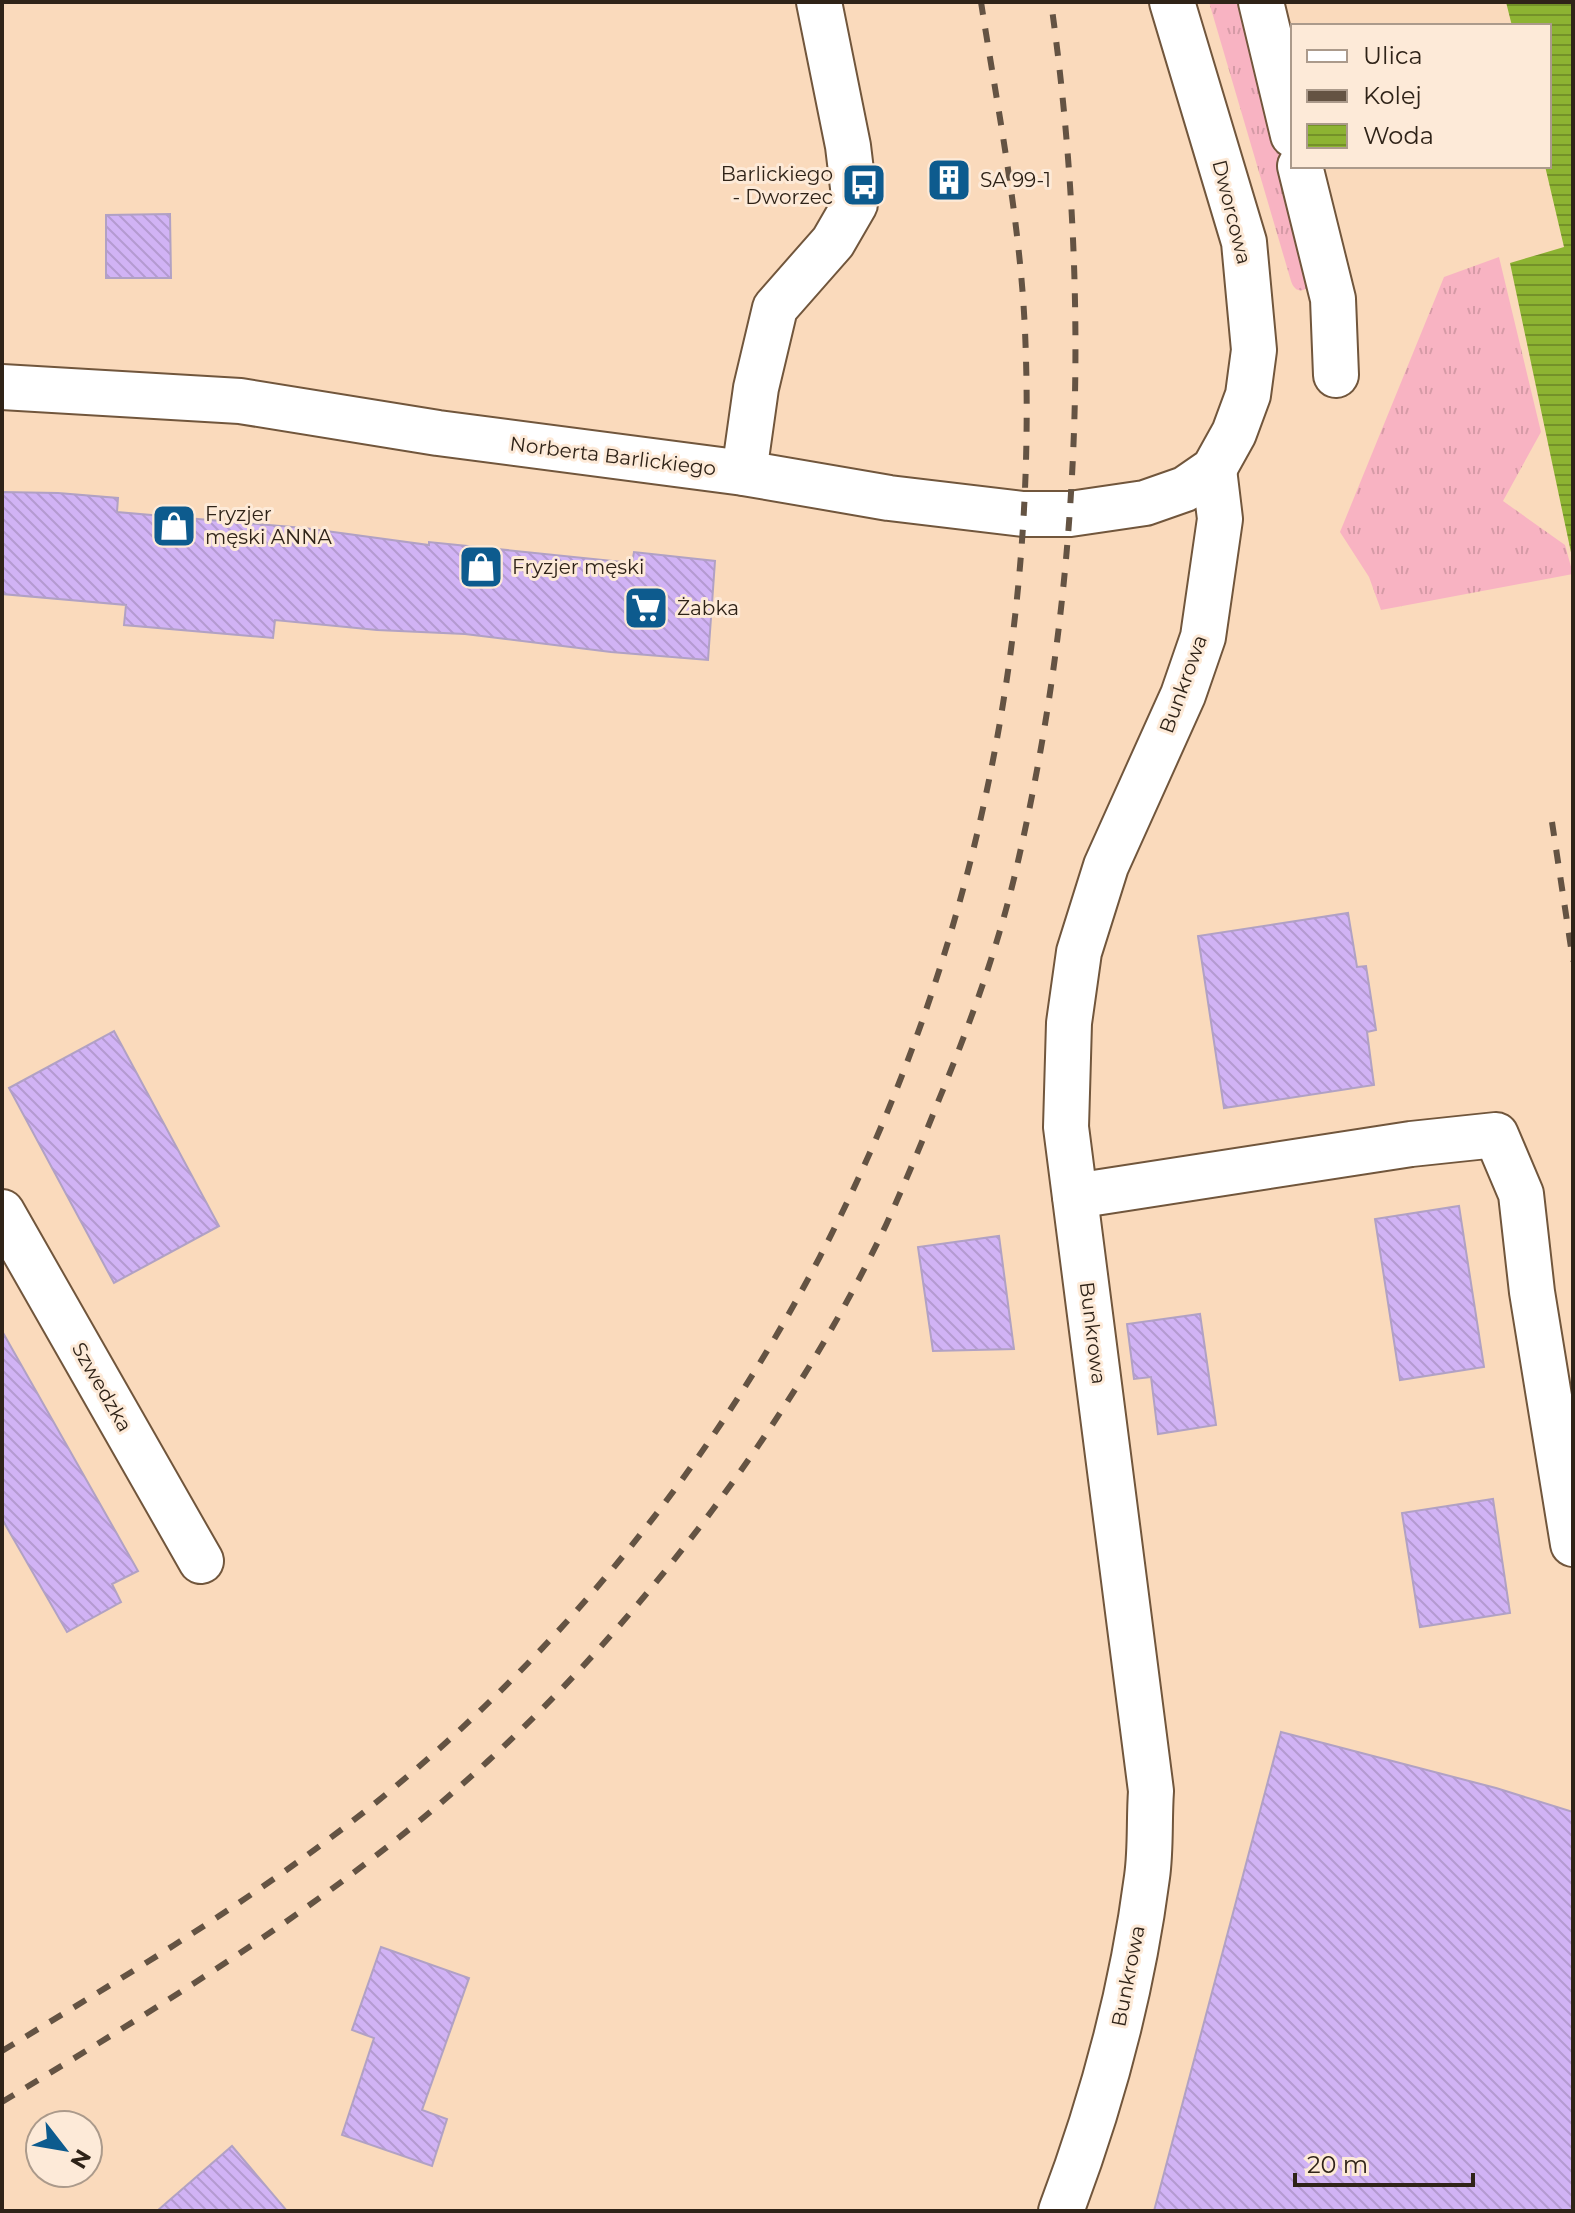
<svg xmlns="http://www.w3.org/2000/svg" width="1575" height="2213" viewBox="0 0 1575 2213" font-family="Montserrat,sans-serif">
<style>
.grass{fill:url(#grass-tufts)}
.water{fill:url(#water-rules)}
.building{fill:url(#building-back-hatch);stroke:#b1a1c4;stroke-width:2}
.lines{fill:none;stroke-linecap:round;stroke-linejoin:round}
.minor-casing{stroke:#71563c;stroke-width:48}
.minor{stroke:#fff;stroke-width:44}
.rail{stroke:#645343;stroke-width:6;stroke-dasharray:14 14;stroke-linecap:butt}
.labels{text-anchor:middle;dominant-baseline:central;stroke-width:6;stroke-linejoin:round;paint-order:stroke}
.poi-label{font-size:20px;fill:#2f2318;stroke:#fdead8;text-anchor:start}
.street-label{font-size:20px;fill:#2f2318;stroke:#fdead8}
</style>
<defs>
<pattern id="grass-tufts" width="24" height="20" patternUnits="userSpaceOnUse" patternTransform="scale(2)"><rect width="24" height="20" fill="#f8b3c2"/><path d="M3 7l-1-3M5 7V3M7 7l1-3M15 17l-1-3M17 17v-4M19 17l1-3" fill="none" stroke="#d59aa6"/></pattern>
<pattern id="water-rules" width="6" height="5" patternUnits="userSpaceOnUse" patternTransform="scale(2)"><rect width="6" height="5" fill="#8db332"/><path d="M0 2.5h6" fill="none" stroke="#749129"/></pattern>
<pattern id="building-back-hatch" width="6" height="6" patternUnits="userSpaceOnUse" patternTransform="scale(2)"><rect width="6" height="6" fill="#d1b3f5"/><path d="M-1 5l2 2M0 0l6 6M5-1l2 2" fill="none" stroke="#b49ad1"/></pattern>
</defs>
<rect width="100%" height="100%" fill="#fadabc"/>
<g class="grass">
<path d="M 1209,2 L 1244,2 L 1311,274 L 1312,284 C 1303,293 1295,293 1291,281 Z"/>
<path d="M 1499,257 L 1541,432 L 1503,501 L 1565,545 L 1573,574 L 1381,610 L 1369,577 L 1340,532 L 1444,277 Z"/>
</g>
<path class="water" d="M 1506,2 L 1573,2 L 1573,562 L 1510,263 L 1564,247 L 1545,166 L 1549,166 L 1549,26 L 1512,26 Z"/>
<g class="building">
<path d="M 170,214 L 171,278 L 106,278 L 106,215 Z"/>
<path d="M 2,492 L 58,493 L 118,498 L 117,512 L 304,528 L 429,545 L 429,542 L 632,563 L 634,552 L 715,561 L 708,660 L 611,652 L 465,634 L 377,630 L 275,620 L 273,638 L 124,625 L 126,605 L 2,594 Z"/>
<path d="M 1348,913 L 1357,967 L 1366,966 L 1376,1030 L 1367,1032 L 1374,1085 L 1224,1108 L 1198,936 Z"/>
<path d="M 114,1031 L 219,1226 L 114,1283 L 9,1088 Z"/>
<path d="M 1459,1206 L 1484,1367 L 1400,1380 L 1375,1219 Z"/>
<path d="M 999,1236 L 1014,1349 L 933,1351 L 918,1247 Z"/>
<path d="M 1200,1314 L 1216,1425 L 1158,1434 L 1151,1377 L 1134,1379 L 1127,1324 Z"/>
<path d="M 2,1331 L 138,1571 L 112,1584 L 121,1602 L 67,1632 L 2,1519 Z"/>
<path d="M 1493,1499 L 1510,1613 L 1420,1627 L 1402,1513 Z"/>
<path d="M 1281,1732 L 1496,1788 L 1573,1812 L 1573,2211 L 1154,2211 Z"/>
<path d="M 381,1947 L 469,1978 L 422,2110 L 447,2119 L 432,2166 L 342,2135 L 374,2038 L 352,2030 Z"/>
<path d="M 232,2146 L 287,2211 L 157,2211 Z"/>
</g>
<g class="lines">
<g class="minor-casing">
<g id="minor">
<path d="M 1261,2 L 1293,135"/>
<path d="M 1300,166 L 1333,299 L 1336,375"/>
<path d="M 2,387 L 240,401 L 438,433 L 744,473 L 889,498 L 1023,514 L 1070,514 L 1145,503 L 1185,489 L 1214,469 L 1234,433 L 1248,395 L 1254,350 L 1244,242 L 1172,2"/>
<path d="M 744,473 L 756,388 L 775,308 L 833,242 L 855,204 L 848,146 L 819,2"/>
<path d="M 1075,1196 L 1411,1144 L 1496,1135 L 1521,1194 L 1532,1292 L 1573,1544"/>
<path d="M 2,1212 L 201,1561"/>
<path d="M 1061,2211 C 1102,2103 1132,1992 1147,1877 C 1151,1849 1149,1820 1151,1791 L 1066,1127 L 1069,1023 L 1079,952 L 1106,866 L 1183,695 L 1203,637 L 1220,519 L 1214,469"/>
</g>
</g>
<use href="#minor" class="minor"/>
<g class="rail">
<path d="M 1552,822 L 1573,961"/>
<path d="M 2,2051 C 135,1970 269,1891 390,1791 C 819,1436 1049,885 1025,331 C 1020,220 998,111 981,2"/>
<path d="M 2,2102 C 172,1999 341,1897 488,1761 C 644,1618 795,1417 886,1225 C 905,1183 923,1140 940,1097 C 972,1019 1001,939 1019,857 C 1083,576 1091,287 1051,2"/>
</g>
</g>
<defs>
<g id="building-square" transform="scale(2.3)"><rect x="-9" y="-9" width="18" height="18" rx="4" fill="#0d5b8e" stroke="#fdead8"/><path d="M-4-6H4V6H1V3H-1V6H-4ZM-2.5-4.3h1.7v1.8h-1.7ZM.8-4.3h1.7v1.8H.8ZM-2.5-1h1.7V.8h-1.7ZM.8-1h1.7V.8H.8Z" fill="#fff"/></g>
<g id="bus-square" transform="scale(2.3)"><rect x="-9" y="-9" width="18" height="18" rx="4" fill="#0d5b8e" stroke="#fdead8"/><path d="M-5-6H5V4H4V6H2V4H-2V6H-4V4H-5ZM-3.5-4V0h7V-4ZM-3.5 1.2v1.5H-2V1.2ZM2 1.2v1.5H3.5V1.2Z" fill="#fff"/></g>
<g id="shop-square" transform="scale(2.3)"><rect x="-9" y="-9" width="18" height="18" rx="4" fill="#0d5b8e" stroke="#fdead8"/><path d="M-5-2.5h2.3a2.7 3.5 0 0 1 5.4 0H5L5.5 6h-11ZM-1.5-2.5h3a1.5 2.3 0 0 0-3 0Z" fill="#fff"/></g>
<g id="supermarket-square" transform="scale(2.3)"><rect x="-9" y="-9" width="18" height="18" rx="4" fill="#0d5b8e" stroke="#fdead8"/><path d="M-6-5.5h2.5l.6 2H6L4.5 2H-2.5L-4.4-4H-6ZM-1.5 3.2a1.3 1.3 0 1 0 .1 0ZM3 3.2a1.3 1.3 0 1 0 .1 0Z" fill="#fff"/></g>
</defs>
<g fill-rule="evenodd">
<use href="#building-square" x="949" y="180"/>
<use href="#bus-square" x="864" y="185"/>
<use href="#shop-square" x="174" y="526"/>
<use href="#shop-square" x="481" y="567"/>
<use href="#supermarket-square" x="646" y="608"/>
</g>
<g class="labels">
<g class="poi-label">
<text x="833" y="174" text-anchor="end">Barlickiego<tspan x="833" dy="23">- Dworzec</tspan></text>
<text x="980" y="180">SA 99-1</text>
<text x="205" y="514">Fryzjer<tspan x="205" dy="23">męski ANNA</tspan></text>
<text x="512" y="567">Fryzjer męski</text>
<text x="677" y="608">Żabka</text>
</g>
<g class="street-label">
<text transform="translate(1232 212) rotate(76)">Dworcowa</text>
<text transform="translate(613 456) rotate(7)">Norberta Barlickiego</text>
<text transform="translate(1183 684) rotate(-70)">Bunkrowa</text>
<text transform="translate(1093 1333) rotate(83)">Bunkrowa</text>
<text transform="translate(102 1387) rotate(60)">Szwedzka</text>
<text transform="translate(1128 1976) rotate(-79)">Bunkrowa</text>
</g>
</g>
<rect width="1575" height="2213" fill="none" stroke="#2f2318" stroke-width="8"/>
<rect x="1291" y="24" width="260" height="144" fill="#fdead8" stroke="#ab9a8b" stroke-width="2"/>
<rect x="1307" y="50" width="40" height="12" fill="#ffffff" stroke="#ab9a8b" stroke-width="2"/>
<text x="1363" y="64" font-size="24" fill="#2f2318">Ulica</text>
<rect x="1307" y="90" width="40" height="12" fill="#645343" stroke="#ab9a8b" stroke-width="2"/>
<text x="1363" y="104" font-size="24" fill="#2f2318">Kolej</text>
<rect x="1307" y="124" width="40" height="24" fill="url(#water-rules)" stroke="#ab9a8b" stroke-width="2"/>
<text x="1363" y="144" font-size="24" fill="#2f2318">Woda</text>
<g transform="translate(64 2149) rotate(121)"><circle r="38" fill="#fdead8" stroke="#ab9a8b" stroke-width="2"/>
<path d="M0-6L14 30L0 20L-14 30Z" fill="#0d5b8e"/>
<text y="-12" font-size="22" font-weight="bold" text-anchor="middle" fill="#2f2318">N</text>
</g>
<path d="M1295 2173v12h178v-12" fill="none" stroke="#2f2318" stroke-width="4"/>
<text x="1307" y="2173" font-size="24" fill="#2f2318" stroke="#fdead8" stroke-width="6" paint-order="stroke">20 m</text>
</svg>
